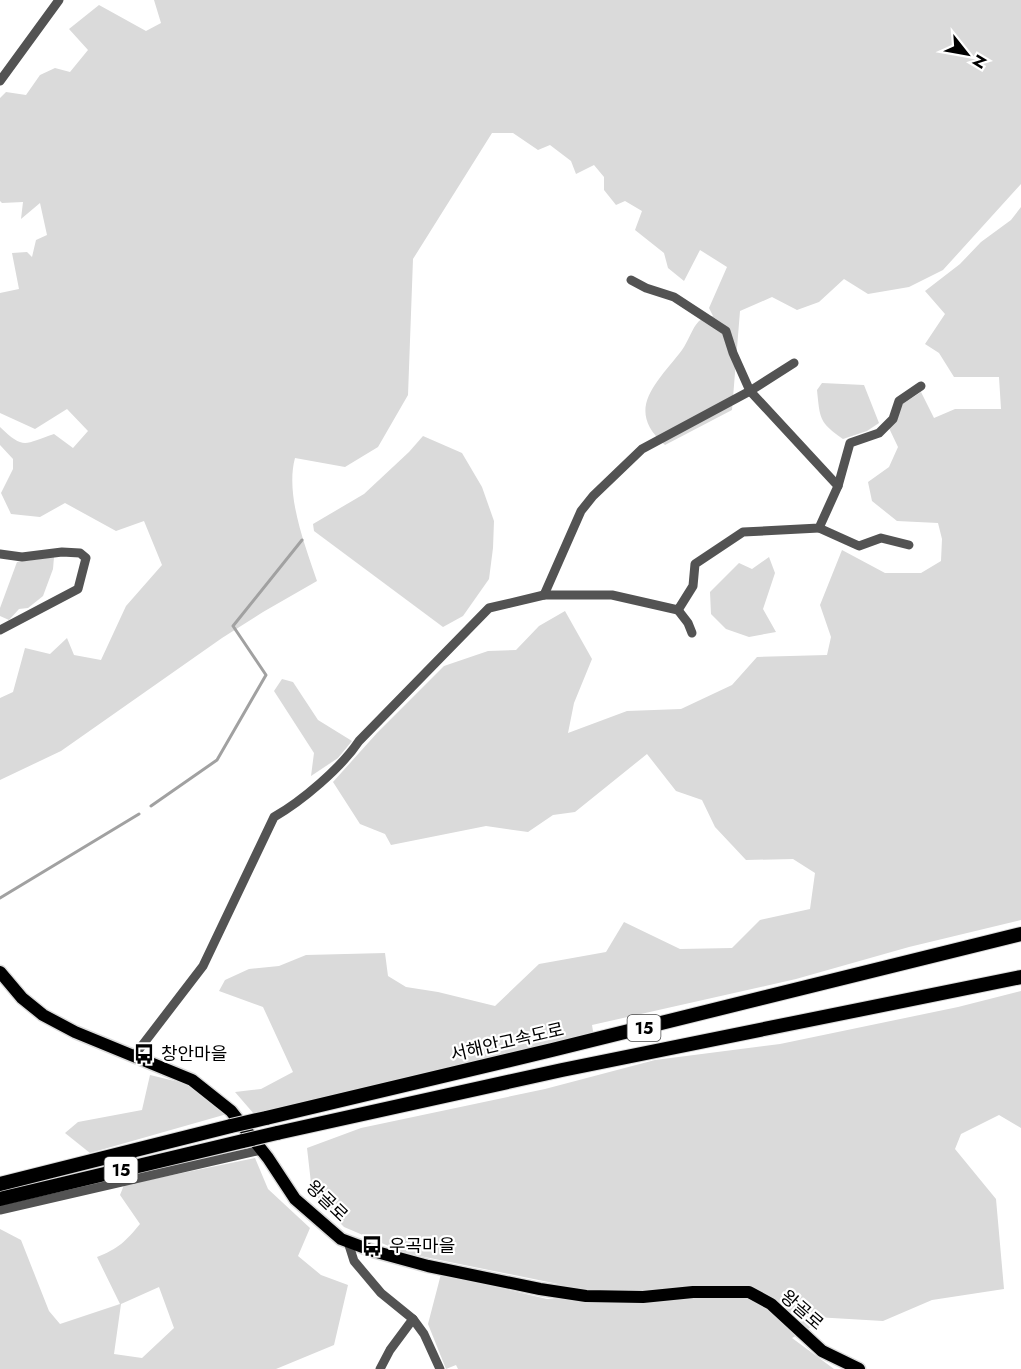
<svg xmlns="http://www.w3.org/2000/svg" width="1021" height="1369" viewBox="0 0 1021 1369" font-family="Jost,'Noto Sans KR',sans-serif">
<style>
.green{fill:#dadada;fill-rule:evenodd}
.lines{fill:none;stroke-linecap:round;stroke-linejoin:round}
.stream{stroke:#a1a1a1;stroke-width:3}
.major-casing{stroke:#dbdbdb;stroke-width:15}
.highway-casing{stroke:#dbdbdb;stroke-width:16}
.minor{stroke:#535353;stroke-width:9}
.major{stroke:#000;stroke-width:12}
.highway{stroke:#000;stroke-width:14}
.highway-bridge-casing{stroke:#dbdbdb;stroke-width:16;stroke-linecap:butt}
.highway-bridge{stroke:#000;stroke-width:14}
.labels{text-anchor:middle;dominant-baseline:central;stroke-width:4.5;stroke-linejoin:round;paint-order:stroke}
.shield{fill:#fff;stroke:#4c4c4c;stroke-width:1.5}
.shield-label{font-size:16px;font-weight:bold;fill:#000}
.street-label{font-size:18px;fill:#000;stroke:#fff}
.poi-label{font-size:18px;fill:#000;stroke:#fff;text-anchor:start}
</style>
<rect width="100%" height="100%" fill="#fff"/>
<g class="green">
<path d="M 154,0 L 1021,0 L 1021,184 L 943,270 L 909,287 L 868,294 L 844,279 L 819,302 L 797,310 L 772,297 L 740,311 L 732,410 L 665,445 C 623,409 658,382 682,350 C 688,342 692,328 699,321 C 702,319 709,317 713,316 L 709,308 L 727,267 L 700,250 L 684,281 L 668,268 L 664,253 L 635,230 L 642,211 L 625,201 L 616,205 L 604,190 L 604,177 L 594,165 L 576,174 L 571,161 L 550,145 L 538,150 L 513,133 L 492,133 L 413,259 L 408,395 L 378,447 L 345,467 L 295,458 C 285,495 305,545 317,581 L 263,612 L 222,638 L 61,751 L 0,780 L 0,698 L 13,692 L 25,648 L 50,654 L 67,638 L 74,655 L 101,660 L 126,606 L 162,565 L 144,521 L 116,531 L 65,503 L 40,517 L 11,514 L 1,493 L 13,469 L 13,459 L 0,445 L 0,427 C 24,450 24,444 54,434 L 73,448 L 88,431 L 67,409 L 35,429 L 0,413 L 0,293 L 19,289 L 12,253 L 27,252 L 32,257 L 36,240 L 47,235 L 40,203 L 21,219 L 23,202 L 2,203 L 0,201 L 0,98 L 6,92 L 26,95 L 40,75 L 55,68 L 70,72 L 88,50 L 69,29 L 99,5 L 146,31 L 161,23 Z"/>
<path d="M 1021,207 L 1021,920 L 909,947 L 796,979 L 592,1025 L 594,1037 L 254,1114 L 235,1092 L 261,1089 L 293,1072 L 263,1007 L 219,991 L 225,980 L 249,969 L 279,966 L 306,955 L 385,953 L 388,976 L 406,987 L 438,992 L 495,1006 L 539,964 L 606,952 L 624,922 L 680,949 L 732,948 L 760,920 L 810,909 L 815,873 L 793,859 L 746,860 L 715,827 L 702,800 L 676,791 L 647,754 L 575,812 L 553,815 L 528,832 L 486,826 L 391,845 L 385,834 L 360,824 L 333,782 L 377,733 L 444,666 L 488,651 L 516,650 L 539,626 L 565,611 L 592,659 L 574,703 L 568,733 L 627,711 L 681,709 L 732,685 L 757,657 L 827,655 L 831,637 L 820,605 L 842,550 L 885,573 L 921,573 L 941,561 L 942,539 L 938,523 L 897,521 L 872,501 L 868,482 L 889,467 L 898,447 L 888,426 L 901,405 L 921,392 L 934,418 L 955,409 L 1001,409 L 999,377 L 954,377 L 939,353 L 925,344 L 945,314 L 925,291 L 960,264 L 981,242 L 1011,220 Z"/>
<path d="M 822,383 L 864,385 L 879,423 L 867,431 L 843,439 C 819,422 820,419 817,390 Z"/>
<path d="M 423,436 L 462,453 L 482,487 L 494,521 L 493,548 L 489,579 L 463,616 L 443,627 L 314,531 L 313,524 L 364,494 L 409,452 Z"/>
<path d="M 54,557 L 53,569 L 43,596 L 28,608 L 19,609 L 9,620 L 0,616 L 0,608 L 17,562 Z"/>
<path d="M 769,557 L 775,573 L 763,609 L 776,632 L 749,637 L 726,629 L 711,614 L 710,592 L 739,563 L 752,569 Z"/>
<path d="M 282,679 L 293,682 L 318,720 L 352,741 L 338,758 L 311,776 L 314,753 L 274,691 Z"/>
<path d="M 1021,991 L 1021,1128 L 999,1115 L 961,1134 L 955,1149 L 996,1199 L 1004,1289 L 932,1300 L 883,1321 L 815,1317 L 813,1326 L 792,1338 L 834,1369 L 458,1369 L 456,1365 L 446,1369 L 428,1324 L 441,1274 L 547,1299 L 577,1298 L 558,1284 L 405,1253 L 344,1227 L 320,1202 L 311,1183 L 307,1148 L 361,1128 L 545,1089 L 655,1060 L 780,1044 L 958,1007 Z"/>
<path d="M 150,1075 L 187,1084 L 227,1114 L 90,1153 L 65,1133 L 78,1122 L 142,1110 Z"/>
<path d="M 255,1158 L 268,1189 L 310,1228 L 298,1256 L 321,1275 L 348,1285 L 334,1345 L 276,1369 L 0,1369 L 0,1229 L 21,1240 L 49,1311 L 60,1324 L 120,1304 L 97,1257 C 118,1249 126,1241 140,1224 L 120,1195 L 124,1185 ZM 159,1287 L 174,1328 L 142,1358 L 114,1354 L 121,1304 Z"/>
</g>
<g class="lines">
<g class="stream">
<path d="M 151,806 L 217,760 L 266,675 L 233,626 L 302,540"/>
<path d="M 0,898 L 139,814"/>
</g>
<g class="major-casing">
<path id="major" d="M 0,972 L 22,998 L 43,1015 L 75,1032 L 192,1080 L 231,1111 L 268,1158 L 295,1199 L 341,1239 L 373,1251 L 428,1266 L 540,1289 L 586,1296 L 643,1297 L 693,1292 L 749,1292 L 771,1304 L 822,1351 L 859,1369"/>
</g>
<g class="highway-casing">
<g id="highway">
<path d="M 266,1118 L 552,1050 L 1021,934"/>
<path d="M 277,1133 L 562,1070 L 1021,977"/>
<path d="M 0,1184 L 231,1126"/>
<path d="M 0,1199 L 243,1141"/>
</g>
</g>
<g class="minor">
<path d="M 0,81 L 59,0"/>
<path d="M 838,486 L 850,443 L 879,433 L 893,419 L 899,401 L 921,386"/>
<path d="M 819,528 L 859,546 L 881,538 L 909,545"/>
<path d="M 0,554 L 22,557 L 62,552 L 80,553 L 86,558 L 78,589 L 0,630"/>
<path d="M 544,595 L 581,511 L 593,496 L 642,449 L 750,391 L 794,363"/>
<path d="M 678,610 L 688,623 L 692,633"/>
<path d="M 134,1056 L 203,966 L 274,817 C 302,801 341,768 359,741 L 489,608 L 544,595 L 612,595 L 678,610 L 693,586 L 695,564 L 743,532 L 819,528 L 838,486 L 750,391 L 733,353 L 726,331 L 674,297 L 646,288 L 631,280"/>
<path d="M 0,1210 L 261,1150"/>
<path d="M 348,1242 L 354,1261 L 381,1293 L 413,1319 L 424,1334 L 440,1369"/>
<path d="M 380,1369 L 390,1350 L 413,1319"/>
</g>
<use href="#major" class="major"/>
<use href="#highway" class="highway"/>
<g class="highway-bridge-casing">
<g id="highway-bridge">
<path d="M 231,1126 L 266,1118"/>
<path d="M 243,1141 L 277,1133"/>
</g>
</g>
<use href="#highway-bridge" class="highway-bridge"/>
</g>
<defs>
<g id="bus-bare" transform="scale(1.62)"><path d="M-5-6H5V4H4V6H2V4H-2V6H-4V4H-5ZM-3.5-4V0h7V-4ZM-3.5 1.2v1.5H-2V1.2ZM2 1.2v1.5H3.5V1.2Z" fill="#000" stroke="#fff" stroke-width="2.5" paint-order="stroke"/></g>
</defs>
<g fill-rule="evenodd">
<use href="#bus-bare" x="144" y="1054"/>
<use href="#bus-bare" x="372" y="1246"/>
</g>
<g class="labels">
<g class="shield">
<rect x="627.5" y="1015" width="33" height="26" rx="4.5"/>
<rect x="104.5" y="1157" width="33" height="26" rx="4.5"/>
</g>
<g class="shield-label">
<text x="644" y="1028">15</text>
<text x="121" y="1170">15</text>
</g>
<g class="street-label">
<text transform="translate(507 1042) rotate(-13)">서해안고속도로</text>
<text transform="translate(327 1201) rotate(44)">왕골로</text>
<text transform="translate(802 1310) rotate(41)">왕골로</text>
</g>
<g class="poi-label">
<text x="161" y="1054">창안마을</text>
<text x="389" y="1246">우곡마을</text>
</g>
</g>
<g transform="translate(967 54) rotate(121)" stroke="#ffffff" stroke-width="4.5" paint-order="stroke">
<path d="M0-4.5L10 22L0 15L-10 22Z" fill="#000000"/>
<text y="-9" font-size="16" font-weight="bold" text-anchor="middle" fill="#000000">N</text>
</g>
</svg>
